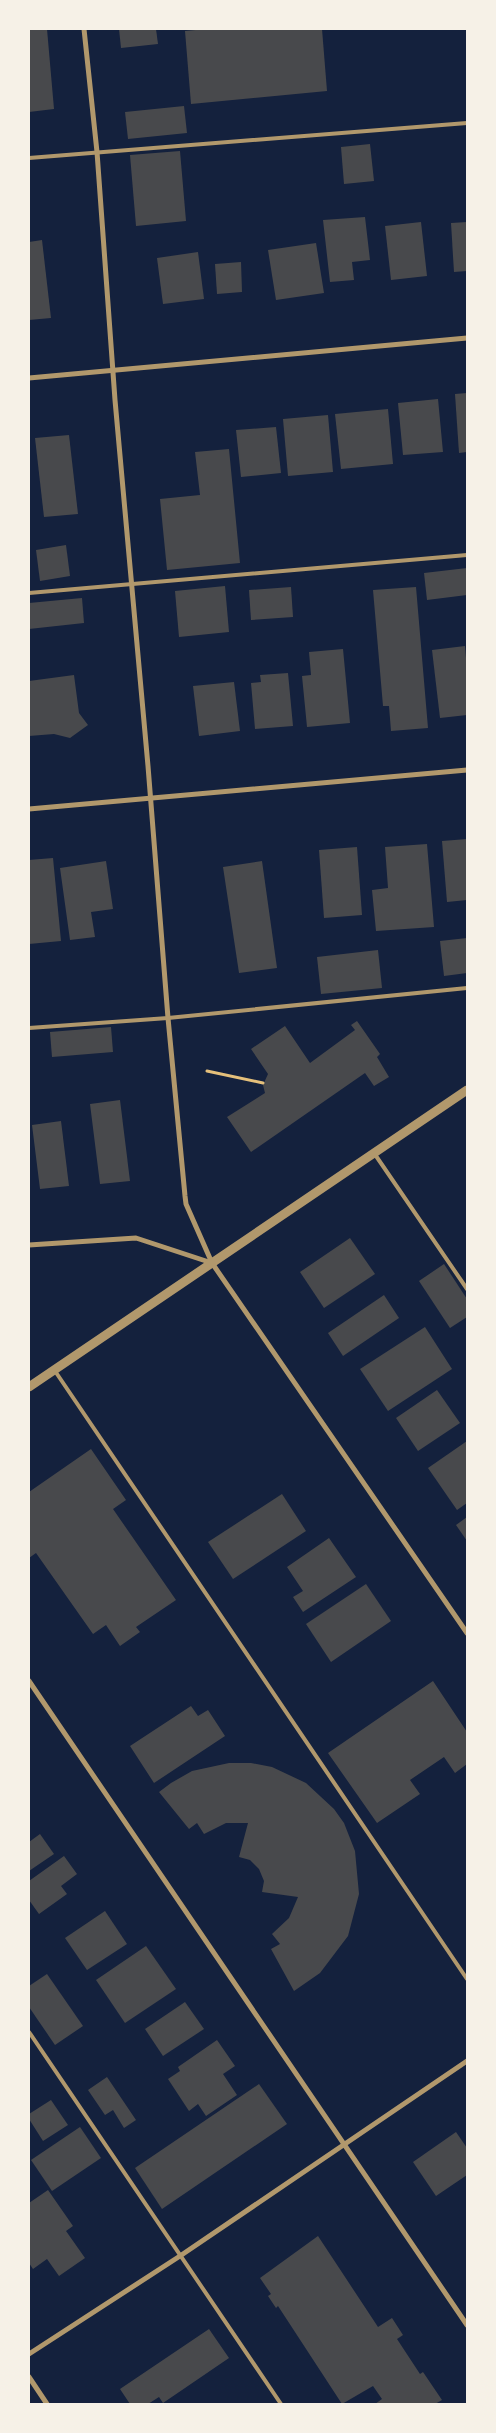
<svg xmlns="http://www.w3.org/2000/svg" width="496" height="2433" viewBox="0 0 496 2433" font-family="'Roboto Condensed',sans-serif">
<style>
.building{fill:#48494c}
.lines{fill:none;stroke-linecap:round;stroke-linejoin:round}
.path{stroke:#e5c07b;stroke-width:3}
.service{stroke:#b1986c;stroke-width:4}
.minor{stroke:#b1986c;stroke-width:5}
.tertiary{stroke:#b1986c;stroke-width:9}
</style>
<rect width="100%" height="100%" fill="#14213d"/>
<g class="building">
<path d="M 29,29 L 47,29 L 54,109 L 29,112 Z"/>
<path d="M 119,29 L 156,29 L 158,44 L 121,48 Z"/>
<path d="M 206,29 L 322,29 L 327,91 L 191,104 L 185,31 Z"/>
<path d="M 184,106 L 187,133 L 128,139 L 125,112 Z"/>
<path d="M 370,144 L 374,181 L 344,184 L 341,147 Z"/>
<path d="M 180,151 L 186,221 L 136,226 L 130,155 Z"/>
<path d="M 365,217 L 370,260 L 352,262 L 354,280 L 330,282 L 323,220 Z"/>
<path d="M 421,222 L 427,276 L 391,280 L 385,226 Z"/>
<path d="M 467,222 L 467,271 L 454,272 L 451,223 Z"/>
<path d="M 42,240 L 51,318 L 29,320 L 29,242 Z"/>
<path d="M 316,243 L 324,293 L 276,300 L 268,250 Z"/>
<path d="M 198,252 L 204,299 L 163,304 L 157,258 Z"/>
<path d="M 241,262 L 242,292 L 217,294 L 215,264 Z"/>
<path d="M 467,393 L 467,452 L 459,453 L 455,394 Z"/>
<path d="M 438,399 L 443,452 L 403,455 L 398,403 Z"/>
<path d="M 388,409 L 393,464 L 341,469 L 335,414 Z"/>
<path d="M 328,415 L 333,472 L 288,476 L 283,419 Z"/>
<path d="M 276,427 L 281,473 L 241,477 L 236,430 Z"/>
<path d="M 69,435 L 78,514 L 44,517 L 35,438 Z"/>
<path d="M 229,449 L 240,563 L 167,570 L 160,499 L 200,495 L 195,452 Z"/>
<path d="M 66,545 L 70,576 L 40,581 L 36,550 Z"/>
<path d="M 467,568 L 467,595 L 427,600 L 424,573 Z"/>
<path d="M 225,586 L 229,632 L 179,637 L 175,591 Z"/>
<path d="M 291,587 L 293,617 L 251,620 L 249,590 Z"/>
<path d="M 416,587 L 428,728 L 391,731 L 389,706 L 383,706 L 373,590 Z"/>
<path d="M 82,598 L 84,623 L 29,629 L 29,603 Z"/>
<path d="M 465,646 L 467,670 L 467,715 L 440,718 L 432,650 Z"/>
<path d="M 343,649 L 350,723 L 307,727 L 302,676 L 311,675 L 309,652 Z"/>
<path d="M 288,673 L 293,726 L 255,729 L 251,683 L 261,682 L 260,675 Z"/>
<path d="M 74,675 L 79,713 L 88,725 L 70,738 L 54,734 L 29,736 L 29,681 Z"/>
<path d="M 234,682 L 240,731 L 199,736 L 193,686 Z"/>
<path d="M 467,839 L 467,900 L 447,902 L 442,841 Z"/>
<path d="M 427,844 L 434,927 L 376,931 L 372,890 L 388,888 L 385,847 Z"/>
<path d="M 357,847 L 362,915 L 324,918 L 319,850 Z"/>
<path d="M 53,858 L 61,941 L 29,944 L 29,860 Z"/>
<path d="M 106,861 L 113,909 L 91,912 L 95,937 L 70,940 L 60,868 Z"/>
<path d="M 262,861 L 277,968 L 239,973 L 223,867 Z"/>
<path d="M 467,938 L 467,973 L 444,976 L 440,941 Z"/>
<path d="M 378,950 L 382,988 L 321,994 L 317,957 Z"/>
<path d="M 357,1021 L 380,1054 L 377,1057 L 389,1077 L 374,1086 L 365,1073 L 251,1152 L 227,1117 L 265,1093 L 263,1085 L 268,1074 L 251,1049 L 285,1026 L 310,1063 L 355,1030 L 351,1025 Z"/>
<path d="M 111,1027 L 113,1052 L 52,1057 L 50,1032 Z"/>
<path d="M 120,1100 L 130,1181 L 100,1184 L 90,1104 Z"/>
<path d="M 61,1121 L 69,1186 L 40,1189 L 32,1125 Z"/>
<path d="M 350,1238 L 375,1274 L 324,1308 L 300,1272 Z"/>
<path d="M 444,1264 L 467,1299 L 467,1317 L 450,1328 L 419,1281 Z"/>
<path d="M 384,1295 L 399,1318 L 343,1356 L 328,1333 Z"/>
<path d="M 425,1327 L 452,1369 L 388,1411 L 360,1369 Z"/>
<path d="M 437,1390 L 460,1423 L 418,1451 L 396,1418 Z"/>
<path d="M 467,1441 L 467,1503 L 457,1510 L 428,1468 Z"/>
<path d="M 91,1449 L 126,1500 L 113,1509 L 176,1600 L 136,1627 L 140,1632 L 120,1646 L 106,1625 L 93,1634 L 36,1553 L 29,1558 L 29,1492 Z"/>
<path d="M 282,1494 L 306,1531 L 233,1579 L 208,1542 Z"/>
<path d="M 467,1517 L 467,1541 L 456,1525 Z"/>
<path d="M 329,1538 L 356,1577 L 303,1612 L 293,1597 L 303,1591 L 287,1567 Z"/>
<path d="M 366,1584 L 391,1621 L 331,1662 L 306,1624 Z"/>
<path d="M 433,1681 L 467,1732 L 467,1764 L 455,1773 L 444,1757 L 410,1780 L 420,1794 L 377,1823 L 328,1753 Z"/>
<path d="M 191,1706 L 198,1716 L 208,1710 L 225,1736 L 154,1783 L 130,1746 Z"/>
<path d="M 229,1763 L 251,1763 L 272,1767 L 306,1783 L 334,1809 L 344,1823 L 355,1851 L 359,1894 L 348,1936 L 320,1973 L 294,1991 L 271,1949 L 280,1944 L 272,1934 L 289,1918 L 298,1897 L 262,1892 L 264,1881 L 259,1869 L 250,1860 L 239,1857 L 248,1823 L 226,1823 L 204,1834 L 197,1823 L 189,1829 L 159,1792 L 171,1783 L 192,1771 Z"/>
<path d="M 40,1834 L 54,1854 L 29,1871 L 29,1842 Z"/>
<path d="M 64,1856 L 77,1874 L 61,1886 L 67,1894 L 39,1914 L 29,1900 L 29,1881 Z"/>
<path d="M 105,1911 L 127,1944 L 87,1970 L 65,1938 Z"/>
<path d="M 146,1946 L 176,1989 L 125,2023 L 96,1980 Z"/>
<path d="M 47,1974 L 83,2026 L 55,2045 L 29,2007 L 29,1986 Z"/>
<path d="M 185,2002 L 204,2029 L 163,2056 L 145,2029 Z"/>
<path d="M 217,2040 L 235,2066 L 223,2074 L 237,2095 L 206,2116 L 198,2104 L 189,2111 L 168,2079 L 180,2071 L 178,2067 Z"/>
<path d="M 107,2077 L 136,2120 L 124,2128 L 113,2110 L 105,2115 L 88,2090 Z"/>
<path d="M 259,2084 L 287,2124 L 162,2209 L 135,2168 Z"/>
<path d="M 51,2100 L 68,2125 L 43,2141 L 29,2119 L 29,2114 Z"/>
<path d="M 80,2127 L 101,2158 L 52,2191 L 31,2160 Z"/>
<path d="M 456,2132 L 467,2148 L 467,2175 L 436,2196 L 413,2162 Z"/>
<path d="M 48,2190 L 73,2226 L 66,2231 L 85,2258 L 59,2276 L 47,2259 L 33,2269 L 29,2263 L 29,2203 Z"/>
<path d="M 318,2236 L 378,2327 L 392,2318 L 403,2335 L 397,2339 L 420,2374 L 423,2372 L 442,2400 L 435,2404 L 375,2404 L 382,2399 L 373,2386 L 342,2404 L 278,2306 L 276,2308 L 268,2296 L 271,2294 L 260,2278 Z"/>
<path d="M 209,2329 L 229,2358 L 163,2403 L 159,2397 L 148,2404 L 130,2404 L 120,2389 Z"/>
</g>
<g class="lines">
<path class="path" d="M 207,1071 L 263,1083"/>
<g class="service">
<path d="M 29,158 L 467,123"/>
<path d="M 29,593 L 467,555"/>
<path d="M 29,1028 L 168,1018 L 467,988"/>
<path d="M 374,1153 L 467,1289"/>
<path d="M 55,1371 L 467,1979"/>
<path d="M 29,2032 L 281,2404"/>
</g>
<g class="minor">
<path d="M 84,29 L 97,152 L 115,400 L 148,766 L 168,1018 L 185,1196 L 186,1204 L 212,1263 L 467,1633"/>
<path d="M 29,378 L 467,338"/>
<path d="M 29,809 L 467,770"/>
<path d="M 29,1245 L 136,1238 L 212,1263"/>
<path d="M 29,1681 L 467,2325"/>
<path d="M 29,2354 L 180,2256 L 467,2061"/>
<path d="M 29,2377 L 47,2404"/>
</g>
<path class="tertiary" d="M 29,1387 L 467,1090"/>
</g>
<rect width="496" height="2433" fill="none" stroke="#f6f1e7" stroke-width="60"/>
</svg>
